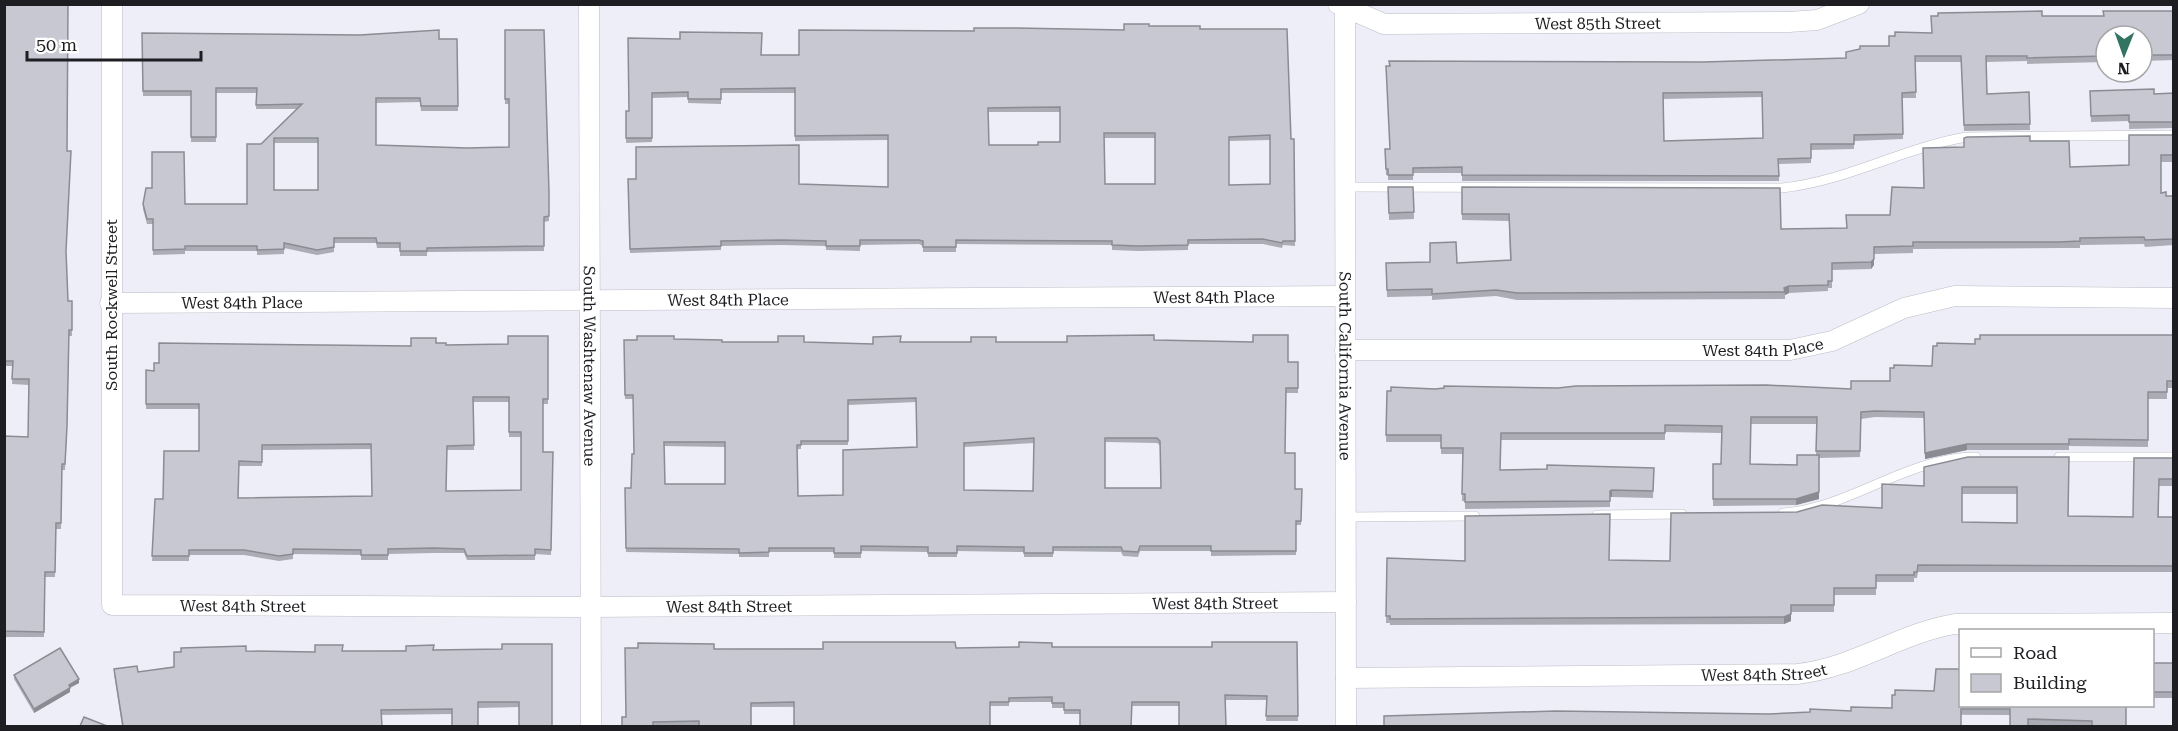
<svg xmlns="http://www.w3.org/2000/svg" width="2178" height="731" viewBox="0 0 2178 731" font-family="'Roboto Serif',serif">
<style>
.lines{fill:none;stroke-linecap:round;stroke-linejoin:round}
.service-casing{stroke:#bcbcc6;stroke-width:10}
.minor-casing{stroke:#bcbcc6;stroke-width:21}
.service{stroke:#fff;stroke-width:9}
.minor{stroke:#fff;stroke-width:20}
.wall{fill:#abacb5;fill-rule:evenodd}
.shaded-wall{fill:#8b8c93}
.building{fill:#c7c8d2;stroke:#8b8c93;stroke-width:1.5;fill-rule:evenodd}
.labels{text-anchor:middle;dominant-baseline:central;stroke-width:6;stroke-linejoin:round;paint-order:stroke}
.street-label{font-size:16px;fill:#1e1e22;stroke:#fff}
</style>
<rect width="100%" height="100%" fill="#edeef8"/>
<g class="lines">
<g class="service-casing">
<g id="service">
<path d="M 1345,187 L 1782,188 C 1847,181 1903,148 1966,137 L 2174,135"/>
<path d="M 2059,457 L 2174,457"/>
<path d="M 1783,513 C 1851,508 1907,457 1976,457"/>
<path d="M 1597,515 L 1682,514"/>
<path d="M 1346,517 L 1475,516"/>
</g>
</g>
<g class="minor-casing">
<g id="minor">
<path id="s1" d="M 112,4 L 112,605 L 591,607 L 1346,602"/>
<path id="s2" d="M 589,4 L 591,726"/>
<path id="s3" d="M 1338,4 L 1384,24 L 1789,22 L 1817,20 L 1859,4"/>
<path id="s4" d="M 1345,4 L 1346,726"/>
<path id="s5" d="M 110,303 L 1345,296"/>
<path id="s6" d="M 1345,350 L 1790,350 L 1832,341 L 1904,308 L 1955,296 L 2174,298"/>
<path id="s7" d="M 1346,678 L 1797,674 C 1854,668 1900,633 1955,624 L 2174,623"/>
</g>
</g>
<use href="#service" class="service"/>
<use href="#minor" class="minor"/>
</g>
<g class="wall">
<path d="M 4,4 L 66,254 L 68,301 L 72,301 L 72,336 L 69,336 L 67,432 L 65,470 L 62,470 L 61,529 L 56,529 L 55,577 L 45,577 L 44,637 L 4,637 L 4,436 L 28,437 L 29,385 L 12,384 L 13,366 L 4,366 Z"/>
<path d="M 2103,11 L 2174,11 L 2174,60 L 2142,61 L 2142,36 L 2106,36 L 2106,62 L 2027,64 L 2027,61 L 1986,62 L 1987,94 L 2029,92 L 2030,130 L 1964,131 L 1961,62 L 1915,62 L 1916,98 L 1902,98 L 1903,139 L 1854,141 L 1854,149 L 1811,150 L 1811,163 L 1779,164 L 1779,181 L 1462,181 L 1462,173 L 1413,173 L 1413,180 L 1388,180 L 1388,175 L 1386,175 L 1385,149 L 1390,149 L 1389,61 L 1703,62 L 1846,58 L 1860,49 L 1860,46 L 1889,46 L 1932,33 L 2042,16 L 2103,16 ZM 1762,97 L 1763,138 L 1664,141 L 1663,99 Z"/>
<path d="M 1149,26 L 1200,29 L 1291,139 L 1294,139 L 1295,246 L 1283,245 L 1282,248 L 1263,244 L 1188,244 L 1188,250 L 1138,251 L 1112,250 L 1112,245 L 956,244 L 956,252 L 923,252 L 923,246 L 919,244 L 860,245 L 860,251 L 826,250 L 826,246 L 782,245 L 721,246 L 721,250 L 630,253 L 628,179 L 888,187 L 888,140 L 795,141 L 795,93 L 721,93 L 721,104 L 688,103 L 688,97 L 652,98 L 652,142 L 626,143 L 626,111 L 629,111 L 628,38 L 761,55 L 799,55 L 974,31 L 1124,30 ZM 988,112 L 1060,112 L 1060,142 L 1038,145 L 989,145 ZM 1104,138 L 1155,138 L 1155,184 L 1105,184 ZM 1270,140 L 1270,184 L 1229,185 L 1229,141 Z"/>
<path d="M 505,30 L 549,192 L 549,221 L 544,222 L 544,251 L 427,252 L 427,256 L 400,256 L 400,248 L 377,248 L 376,243 L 334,243 L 334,252 L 317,255 L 284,248 L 284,254 L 257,255 L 257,251 L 185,251 L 185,254 L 153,255 L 153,224 L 147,224 L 143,209 L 143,204 L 247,204 L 261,144 L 297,109 L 256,109 L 257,93 L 216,93 L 216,142 L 191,142 L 191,96 L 143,96 L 142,33 L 457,39 L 458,111 L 421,111 L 420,102 L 376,103 L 376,145 L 467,148 L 509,147 L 509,104 L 505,104 ZM 274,143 L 318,143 L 318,190 L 274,190 Z"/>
<path d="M 2090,91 L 2154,94 L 2174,93 L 2174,128 L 2129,129 L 2129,121 L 2091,122 Z"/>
<path d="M 2174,135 L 2174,162 L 2161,162 L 2161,193 L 2166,196 L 2174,196 L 2174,245 L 2145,247 L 2144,244 L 2080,245 L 2080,248 L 2059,248 L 1913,249 L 1913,253 L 1874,254 L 1874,265 L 1871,269 L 1832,270 L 1832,288 L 1828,288 L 1828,291 L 1789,293 L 1785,295 L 1785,299 L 1517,300 L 1496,296 L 1432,300 L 1432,296 L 1387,297 L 1386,263 L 1457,263 L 1510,260 L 1509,221 L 1462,220 L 1462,187 L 1781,229 L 1847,228 L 1890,215 L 1923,188 L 1964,147 L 2030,141 L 2070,167 L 2129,165 Z"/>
<path d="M 1388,187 L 1413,187 L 1414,219 L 1389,220 Z"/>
<path d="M 2174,335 L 2174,388 L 2167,388 L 2167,399 L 2148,399 L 2148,447 L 2069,446 L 2069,450 L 1967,450 L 1925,459 L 1924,418 L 1875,417 L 1861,419 L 1860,457 L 1819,458 L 1819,499 L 1796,505 L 1713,506 L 1713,464 L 1721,464 L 1722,433 L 1665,432 L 1665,440 L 1501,440 L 1500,470 L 1654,468 L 1653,498 L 1612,497 L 1610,497 L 1610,507 L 1465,509 L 1465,501 L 1462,501 L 1463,454 L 1441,454 L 1441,442 L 1386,442 L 1387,391 L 1435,389 L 1558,388 L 1851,389 L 1890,381 L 1932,366 L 1975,344 ZM 1751,424 L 1817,424 L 1816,455 L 1797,465 L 1750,464 Z"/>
<path d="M 548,336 L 548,404 L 543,404 L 543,452 L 553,452 L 551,555 L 535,554 L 535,560 L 467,560 L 464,553 L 434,553 L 388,554 L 388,560 L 361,560 L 361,555 L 293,554 L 293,559 L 279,561 L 244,555 L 189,555 L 189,561 L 152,561 L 155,499 L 163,499 L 199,451 L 199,409 L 146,409 L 146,370 L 154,371 L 436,343 L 446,345 L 508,344 ZM 473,402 L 509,402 L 509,437 L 521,437 L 521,490 L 446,491 L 447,450 L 474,450 ZM 371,449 L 372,496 L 238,498 L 239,466 L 262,466 L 262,450 Z"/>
<path d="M 674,339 L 722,342 L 804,342 L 873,344 L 901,342 L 1067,342 L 1154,340 L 1288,362 L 1298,362 L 1298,393 L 1286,393 L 1285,453 L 1295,489 L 1302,489 L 1301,525 L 1296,525 L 1296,555 L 1211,556 L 1211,551 L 1140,551 L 1138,557 L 1123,556 L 1121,552 L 1053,551 L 1053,557 L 1024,557 L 1024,552 L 957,551 L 957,557 L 928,557 L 928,552 L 861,551 L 861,558 L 834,558 L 834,552 L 769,552 L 769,557 L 739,557 L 739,554 L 626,552 L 625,488 L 631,488 L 634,454 L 633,399 L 625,399 L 624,340 ZM 916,402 L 917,447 L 843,495 L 798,496 L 797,449 L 801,449 L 801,445 L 848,445 L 848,405 ZM 1105,442 L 1157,443 L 1160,445 L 1161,488 L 1105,488 ZM 1034,443 L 1033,491 L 964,490 L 964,447 ZM 664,446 L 725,447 L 725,484 L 665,484 Z"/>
<path d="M 1968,457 L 2068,516 L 2133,517 L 2174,458 L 2174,486 L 2159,486 L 2159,517 L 2174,517 L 2174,572 L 1918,572 L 1917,578 L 1914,578 L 1914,582 L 1876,582 L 1876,595 L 1834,595 L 1834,612 L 1791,612 L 1791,621 L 1784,624 L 1390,625 L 1390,623 L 1386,623 L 1387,558 L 1465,561 L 1670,561 L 1797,512 L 1882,508 L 1924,486 ZM 1962,494 L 2017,494 L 2017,523 L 1962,522 Z"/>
<path d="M 1297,642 L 1298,721 L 1266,721 L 1267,700 L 1225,700 L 1179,706 L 1132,706 L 1080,714 L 1064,714 L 1064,708 L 1052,708 L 1052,702 L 1009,702 L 1009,706 L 751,707 L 699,726 L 622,726 L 626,717 L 714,649 L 1212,647 Z"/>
<path d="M 552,644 L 519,707 L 478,708 L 452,714 L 381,715 L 382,726 L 122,726 L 114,674 L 114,669 L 138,672 L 174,667 L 246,651 L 315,652 L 433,650 L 502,649 Z"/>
<rect x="2152" y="663" width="22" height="35"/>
<path d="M 14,675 L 79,683 L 70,688 L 70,692 L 34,713 L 14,679 Z"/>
<path d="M 2126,705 L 2126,726 L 2028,726 L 2010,715 L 1769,714 L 1851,711 L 1892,708 Z"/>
</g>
<g class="shaded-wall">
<path d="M 1874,259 L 1874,265 L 1871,269 L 1871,262 Z"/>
<path d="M 1789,286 L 1789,293 L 1785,295 L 1784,288 Z"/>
<path d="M 1967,444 L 1967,450 L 1925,459 L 1925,453 Z"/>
<path d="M 1612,490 L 1612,497 L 1610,497 L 1610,491 Z"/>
<path d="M 1819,492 L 1819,499 L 1796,505 L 1796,499 Z"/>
<path d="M 1791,614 L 1791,621 L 1784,624 L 1784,617 Z"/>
<path d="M 79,679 L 79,683 L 69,688 L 69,685 Z"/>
<path d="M 70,688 L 70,692 L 34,713 L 34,709 Z"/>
</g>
<g class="building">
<path d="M 4,4 L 68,4 L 67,151 L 71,151 L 66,251 L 68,301 L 72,301 L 72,330 L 69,330 L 67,426 L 65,464 L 62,464 L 61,523 L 56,523 L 55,572 L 45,572 L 44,632 L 4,631 L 4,436 L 28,437 L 29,379 L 12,379 L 13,361 L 4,361 Z"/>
<path d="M 2042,11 L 2042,16 L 2104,16 L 2103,11 L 2174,11 L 2174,55 L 2142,55 L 2142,36 L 2106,36 L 2106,56 L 2027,58 L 2027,56 L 1986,56 L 1987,94 L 2029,92 L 2030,124 L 1964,125 L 1961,56 L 1915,56 L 1916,92 L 1902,93 L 1903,134 L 1854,135 L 1854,144 L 1811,144 L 1811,158 L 1778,159 L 1779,176 L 1462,175 L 1462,167 L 1413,168 L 1413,175 L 1388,175 L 1388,169 L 1386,169 L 1385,149 L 1390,149 L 1386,66 L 1390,66 L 1389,61 L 1703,62 L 1846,58 L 1846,52 L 1860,49 L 1860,46 L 1889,46 L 1889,36 L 1895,36 L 1895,32 L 1932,33 L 1931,16 L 1938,16 L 1938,13 ZM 1762,92 L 1763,138 L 1664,141 L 1663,93 Z"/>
<path d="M 1124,24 L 1149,24 L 1149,26 L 1200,26 L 1200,29 L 1287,29 L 1291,139 L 1294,139 L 1295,241 L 1283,241 L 1282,243 L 1263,239 L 1188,240 L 1188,245 L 1138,246 L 1112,245 L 1112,241 L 956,240 L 956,247 L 923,247 L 923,241 L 919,240 L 860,240 L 860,246 L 826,246 L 826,241 L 782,240 L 721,241 L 721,246 L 630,249 L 628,179 L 636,179 L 636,147 L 799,145 L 799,184 L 888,187 L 888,135 L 795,136 L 795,88 L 721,89 L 721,99 L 688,99 L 688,92 L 652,93 L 652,138 L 626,138 L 626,111 L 629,111 L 628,38 L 680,39 L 680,32 L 762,33 L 761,55 L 799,55 L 799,30 L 974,31 L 974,28 L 1013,28 L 1124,30 ZM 1060,107 L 1060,142 L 1038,142 L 1038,145 L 989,145 L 988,108 ZM 1104,133 L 1155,133 L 1155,184 L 1105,184 ZM 1270,135 L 1270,184 L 1229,185 L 1229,137 Z"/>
<path d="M 439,30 L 439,39 L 457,39 L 458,106 L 421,106 L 420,98 L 376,98 L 376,145 L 467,148 L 509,147 L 509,99 L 505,99 L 505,30 L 544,30 L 549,192 L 549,216 L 544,217 L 544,246 L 427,248 L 427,251 L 400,251 L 400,243 L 377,243 L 376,238 L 334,238 L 334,247 L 317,250 L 284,243 L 284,249 L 257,250 L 257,246 L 185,246 L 185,249 L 153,250 L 153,219 L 147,219 L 143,204 L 146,188 L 152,188 L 152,152 L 184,152 L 185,204 L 247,204 L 247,144 L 261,144 L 302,104 L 256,105 L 257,88 L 216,88 L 216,137 L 191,137 L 191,91 L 143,91 L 142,33 L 360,35 ZM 274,138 L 318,138 L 318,190 L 274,190 Z"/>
<path d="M 2154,89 L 2154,94 L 2174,93 L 2174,122 L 2129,122 L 2129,115 L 2091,116 L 2090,91 Z"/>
<path d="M 2129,135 L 2174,135 L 2174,155 L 2161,155 L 2161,193 L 2166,192 L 2166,196 L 2174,196 L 2174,239 L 2145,240 L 2144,237 L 2080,238 L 2080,241 L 2059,242 L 1913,242 L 1913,246 L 1874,247 L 1874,259 L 1871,262 L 1832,263 L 1832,281 L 1828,281 L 1828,285 L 1789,286 L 1784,288 L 1785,292 L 1517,293 L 1496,290 L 1432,294 L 1432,289 L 1387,290 L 1386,263 L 1430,262 L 1430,243 L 1456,242 L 1457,263 L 1511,260 L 1509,214 L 1462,214 L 1462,187 L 1780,188 L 1781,229 L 1847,228 L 1846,215 L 1890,215 L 1892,187 L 1924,188 L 1923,148 L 1964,147 L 1964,138 L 1967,137 L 2030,136 L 2030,141 L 2069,141 L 2070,167 L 2129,165 Z"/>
<path d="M 1388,187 L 1413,187 L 1414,212 L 1389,213 Z"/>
<path d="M 1154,335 L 1154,340 L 1253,342 L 1253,335 L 1288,335 L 1288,362 L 1298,362 L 1298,388 L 1286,388 L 1285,453 L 1295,453 L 1295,489 L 1302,489 L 1301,521 L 1296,521 L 1296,551 L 1211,551 L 1211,546 L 1140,546 L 1138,552 L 1123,551 L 1121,547 L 1053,547 L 1053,553 L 1024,553 L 1024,547 L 957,546 L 957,553 L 928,553 L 928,547 L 861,546 L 861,553 L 834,553 L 834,548 L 769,548 L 769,552 L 739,553 L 739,549 L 626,548 L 625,488 L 631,488 L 632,454 L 634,454 L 633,395 L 625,395 L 624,340 L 637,340 L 637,336 L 674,336 L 674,339 L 722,340 L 722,342 L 778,342 L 778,336 L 804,336 L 804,342 L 873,344 L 873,337 L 901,336 L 900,342 L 971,342 L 971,337 L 996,337 L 996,342 L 1067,342 L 1067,336 ZM 916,398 L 917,447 L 843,450 L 843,495 L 798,496 L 797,445 L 801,445 L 801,441 L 848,441 L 848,400 ZM 1034,438 L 1033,491 L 964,490 L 964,443 ZM 1105,438 L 1157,438 L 1160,441 L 1161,488 L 1105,488 ZM 664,442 L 725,442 L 725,484 L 665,484 Z"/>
<path d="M 1980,335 L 2174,335 L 2174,381 L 2167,381 L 2167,392 L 2148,392 L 2148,440 L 2069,439 L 2069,444 L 1967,444 L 1925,453 L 1924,412 L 1875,411 L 1861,412 L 1860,451 L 1816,451 L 1817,417 L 1751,417 L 1750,464 L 1797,465 L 1797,455 L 1819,455 L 1819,492 L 1796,499 L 1713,499 L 1713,464 L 1721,464 L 1722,426 L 1665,425 L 1665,433 L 1501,433 L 1500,470 L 1547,469 L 1547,465 L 1654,468 L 1653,491 L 1612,490 L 1610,491 L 1610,501 L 1465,502 L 1465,494 L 1462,494 L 1463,448 L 1441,448 L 1441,435 L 1386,435 L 1387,391 L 1391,391 L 1391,387 L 1435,389 L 1444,388 L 1444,386 L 1558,388 L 1576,386 L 1766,385 L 1851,389 L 1851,381 L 1890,381 L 1890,368 L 1894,368 L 1894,365 L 1932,366 L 1933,346 L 1937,346 L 1937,343 L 1975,344 L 1975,339 L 1980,339 Z"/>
<path d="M 508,336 L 548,336 L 548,399 L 543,399 L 543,452 L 553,452 L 551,550 L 535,549 L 535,555 L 467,556 L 464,549 L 434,548 L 388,549 L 388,555 L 361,555 L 361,550 L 293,549 L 293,554 L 279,556 L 244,550 L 189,550 L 189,556 L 152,556 L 155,499 L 163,499 L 164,451 L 199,451 L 199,404 L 146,404 L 146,370 L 154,371 L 154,363 L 159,363 L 159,343 L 411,346 L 411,338 L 436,338 L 436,343 L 446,343 L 446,345 L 508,344 ZM 473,397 L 509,397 L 509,432 L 521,432 L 521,490 L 446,491 L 447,446 L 474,445 ZM 371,444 L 372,496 L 238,498 L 239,461 L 262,462 L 262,445 Z"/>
<path d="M 1968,457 L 2069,457 L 2068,516 L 2133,517 L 2134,458 L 2174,458 L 2174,479 L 2159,479 L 2158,517 L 2174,517 L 2174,566 L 1918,565 L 1917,572 L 1914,572 L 1914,575 L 1876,575 L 1876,588 L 1834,588 L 1834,605 L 1791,605 L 1791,614 L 1784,617 L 1390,619 L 1390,616 L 1386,616 L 1387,558 L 1465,561 L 1465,516 L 1610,514 L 1609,560 L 1670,561 L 1671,513 L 1797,512 L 1822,505 L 1882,508 L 1882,484 L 1924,486 L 1924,467 ZM 1962,487 L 2017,487 L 2017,523 L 1962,522 Z"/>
<path d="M 823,642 L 955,642 L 956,648 L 1019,647 L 1019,642 L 1052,643 L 1052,647 L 1212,647 L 1212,642 L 1297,642 L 1298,716 L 1266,716 L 1267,696 L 1225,695 L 1226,726 L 1179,726 L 1179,702 L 1132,702 L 1131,726 L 1080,726 L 1080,710 L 1064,710 L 1064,703 L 1052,703 L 1052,697 L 1009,698 L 1009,702 L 990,702 L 990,726 L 794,726 L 794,702 L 751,703 L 751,726 L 699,726 L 699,721 L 653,722 L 653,726 L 622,726 L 622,717 L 626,717 L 625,648 L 638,648 L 638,643 L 714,644 L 714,649 L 823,649 Z"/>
<path d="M 502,644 L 552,644 L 552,726 L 519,726 L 519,702 L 478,702 L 478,726 L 452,726 L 452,709 L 381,710 L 382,726 L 123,726 L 114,669 L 137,666 L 138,672 L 174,667 L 174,652 L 181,652 L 181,648 L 246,646 L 246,651 L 315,652 L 315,645 L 343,645 L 342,651 L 406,651 L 406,646 L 434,645 L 433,650 L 502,649 Z"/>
<path d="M 60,648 L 79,679 L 69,685 L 70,688 L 34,709 L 14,675 Z"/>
<rect x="2152" y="663" width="22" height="29"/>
<path d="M 1936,669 L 1960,669 L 1960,705 L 2126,705 L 2126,726 L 2092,726 L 2092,721 L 2028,719 L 2028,726 L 2010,726 L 2010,709 L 1961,709 L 1961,726 L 1384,726 L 1384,716 L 1556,711 L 1769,714 L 1810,712 L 1810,709 L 1851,711 L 1851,707 L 1892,708 L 1892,695 L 1895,695 L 1895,690 L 1934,691 Z"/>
<path d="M 84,717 L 107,726 L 80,726 Z"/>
</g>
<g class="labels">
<g class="street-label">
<text stroke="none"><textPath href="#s3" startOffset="264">West 85th Street</textPath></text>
<text stroke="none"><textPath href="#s5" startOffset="1104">West 84th Place</textPath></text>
<text stroke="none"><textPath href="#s5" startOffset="618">West 84th Place</textPath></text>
<text stroke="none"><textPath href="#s5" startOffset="132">West 84th Place</textPath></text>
<text transform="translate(111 305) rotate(-90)">South Rockwell Street</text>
<text stroke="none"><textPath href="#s6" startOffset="418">West 84th Place</textPath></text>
<text stroke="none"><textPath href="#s2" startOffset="362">South Washtenaw Avenue</textPath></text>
<text stroke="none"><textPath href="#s4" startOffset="362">South California Avenue</textPath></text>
<text stroke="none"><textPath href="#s1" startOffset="1704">West 84th Street</textPath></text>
<text stroke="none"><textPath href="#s1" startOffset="732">West 84th Street</textPath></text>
<text stroke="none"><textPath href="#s1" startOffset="1218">West 84th Street</textPath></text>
<text stroke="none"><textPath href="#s7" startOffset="418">West 84th Street</textPath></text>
</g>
</g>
<rect width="2178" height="731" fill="none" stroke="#1e1e22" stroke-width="12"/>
<rect x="1959" y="629" width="195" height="78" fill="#ffffff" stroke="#a5a5a7" stroke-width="1.5"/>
<rect x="1971" y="648" width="30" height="9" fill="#ffffff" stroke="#a5a5a7" stroke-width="1.5"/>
<text x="2013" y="659" font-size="18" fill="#1e1e22">Road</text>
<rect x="1971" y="674" width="30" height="18" fill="#c7c8d2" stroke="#a5a5a7" stroke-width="1.5"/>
<text x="2013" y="689" font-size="18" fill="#1e1e22">Building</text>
<g transform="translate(2124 54) rotate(181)"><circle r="28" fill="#ffffff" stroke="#a5a5a7" stroke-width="1.5"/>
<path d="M0-4.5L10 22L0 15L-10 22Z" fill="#327362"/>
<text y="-9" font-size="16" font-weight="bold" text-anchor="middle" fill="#1e1e22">N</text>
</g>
<path d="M27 51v9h174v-9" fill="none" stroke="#1e1e22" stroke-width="3"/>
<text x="36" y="51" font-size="18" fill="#1e1e22" stroke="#ffffff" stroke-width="4.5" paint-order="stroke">50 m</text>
</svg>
